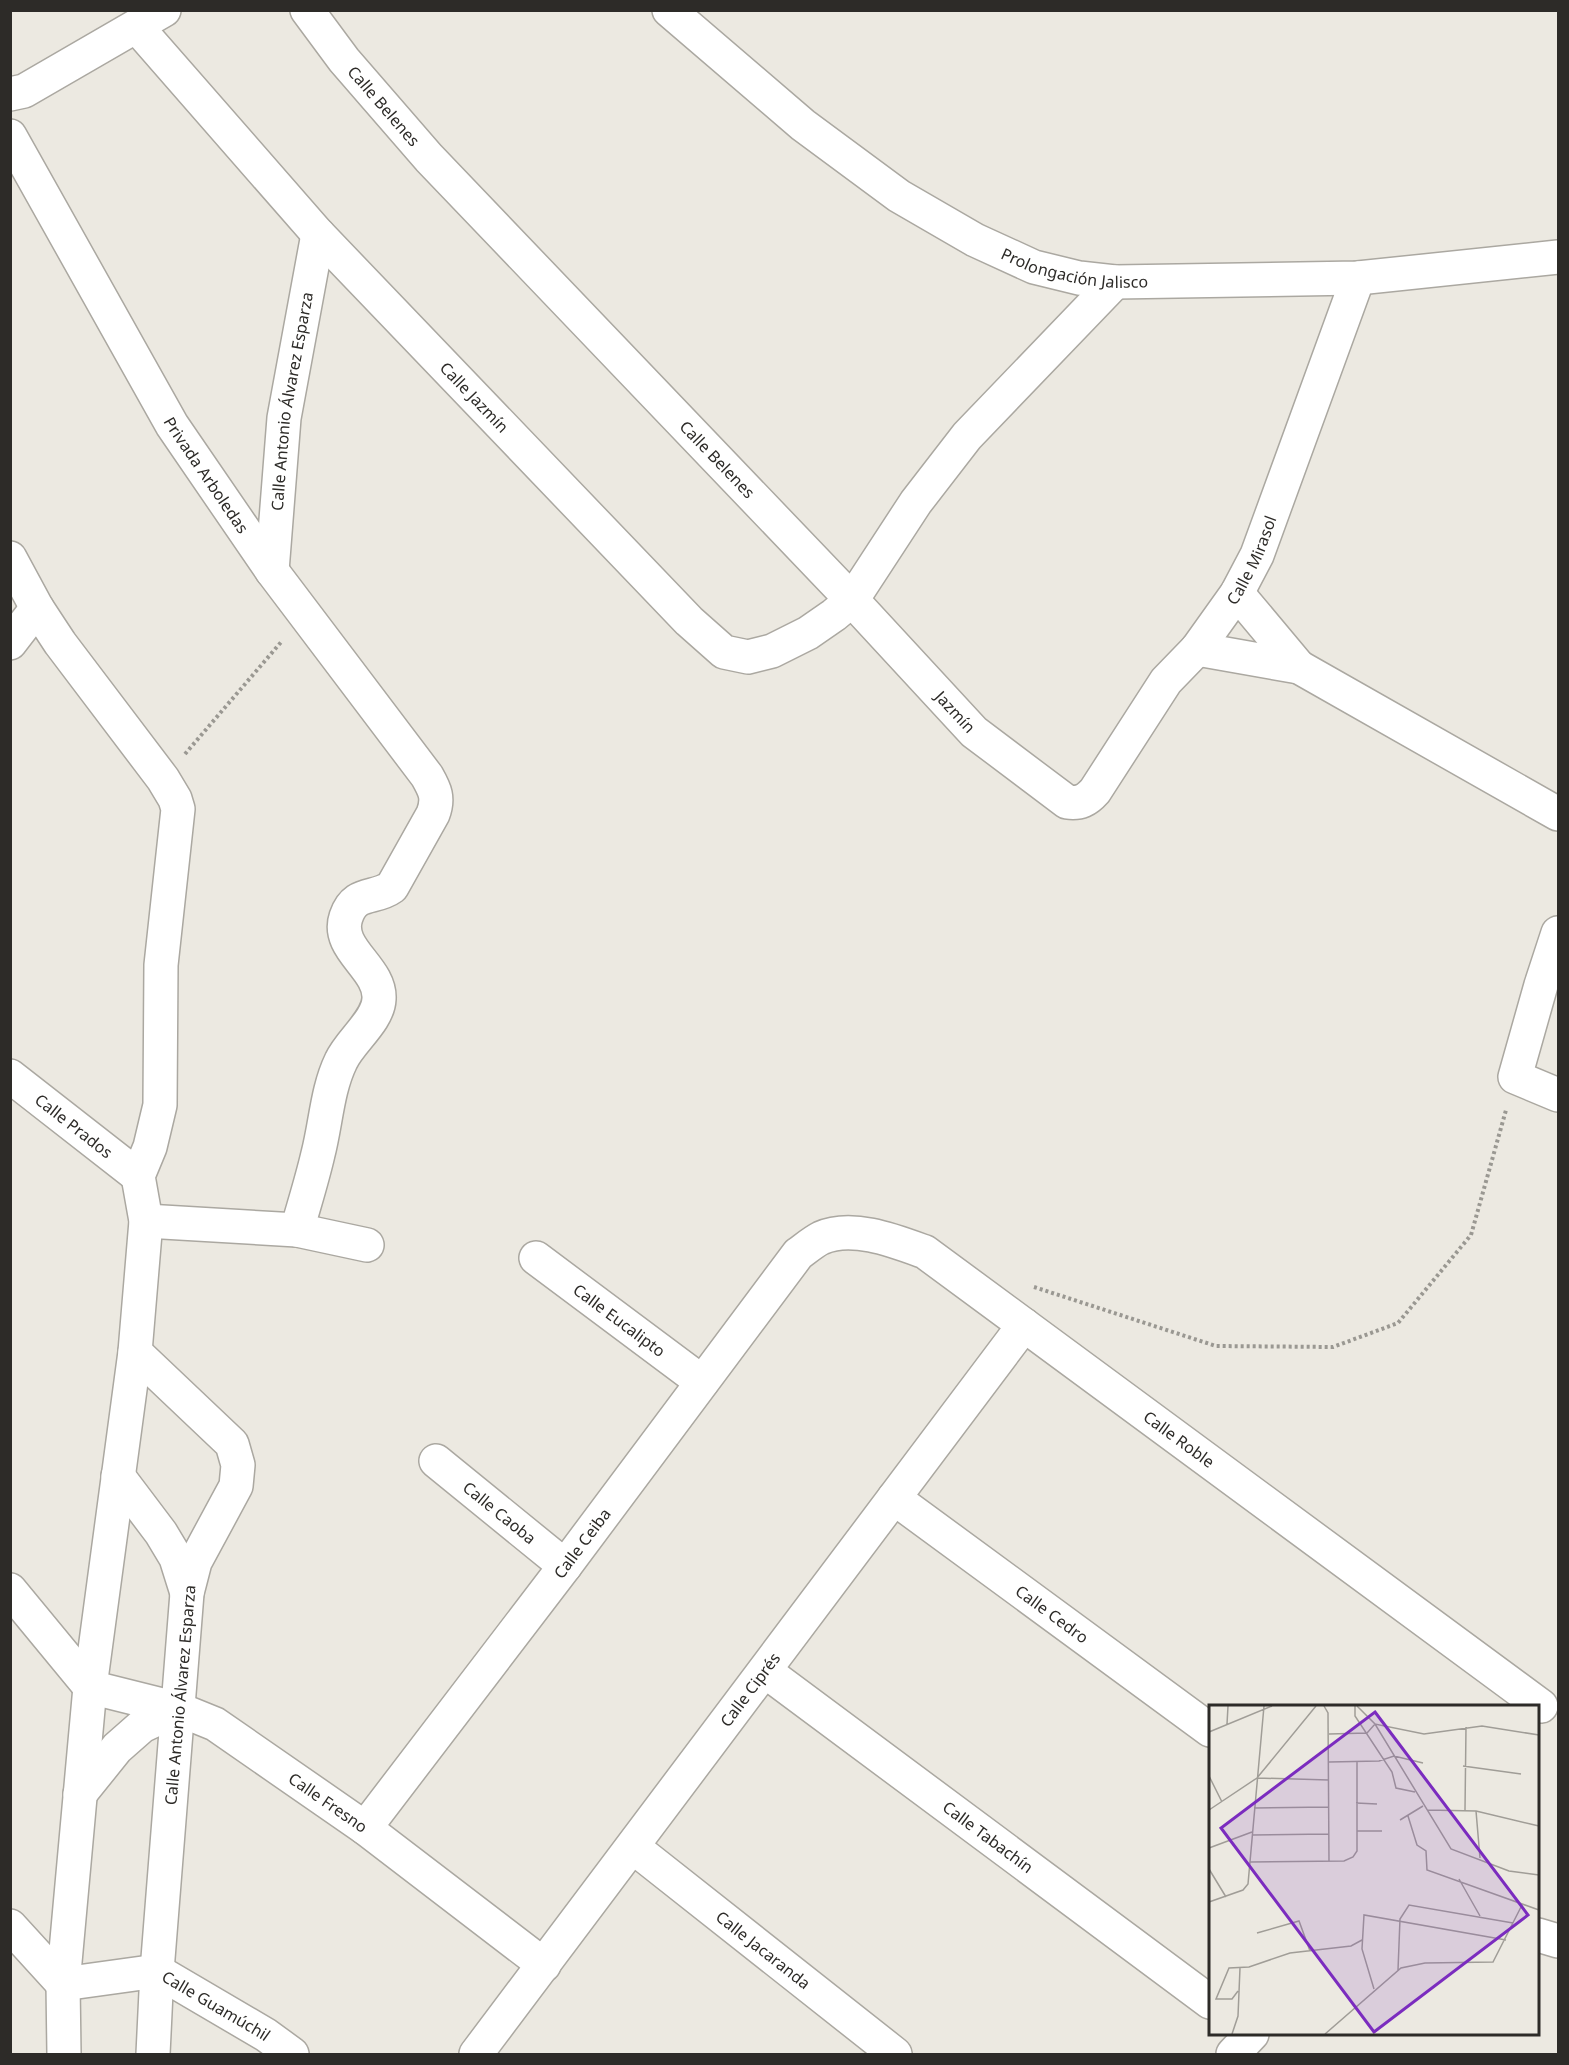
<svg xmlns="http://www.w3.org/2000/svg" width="1569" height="2065" viewBox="0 0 1569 2065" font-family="'Noto Sans',sans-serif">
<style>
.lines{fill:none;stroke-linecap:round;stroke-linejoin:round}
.minor-casing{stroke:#aba8a1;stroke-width:36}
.path{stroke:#9a9892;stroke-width:4;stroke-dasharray:3 3;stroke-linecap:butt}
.minor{stroke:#fff;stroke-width:33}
.labels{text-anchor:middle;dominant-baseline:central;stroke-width:4.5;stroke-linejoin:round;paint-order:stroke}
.street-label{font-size:16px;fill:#2d2b28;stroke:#fff}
.inset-road{fill:none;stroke:#a09d97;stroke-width:1.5}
.view{fill:#7b2cbf;fill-opacity:0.15;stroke:#7b2cbf;stroke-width:3}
.inset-edge{fill:none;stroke:#2d2b28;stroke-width:3}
</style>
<rect width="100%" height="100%" fill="#ece9e1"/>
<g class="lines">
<g class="minor-casing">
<g id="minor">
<path id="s1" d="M 307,10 L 344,60 L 429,158 L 852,600 L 974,732 L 1067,802 C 1080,804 1087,800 1095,791 L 1166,681 L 1197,649 L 1237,593 L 1257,555 L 1358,278"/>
<path id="s2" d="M 669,10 L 803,125 L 899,196 L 975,240 L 1034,267 L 1079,278 L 1115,282 L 1358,278 L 1558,257"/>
<path id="s3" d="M 137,27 L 318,234 L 689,621 L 724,652 L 748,657 L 772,651 L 808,633 L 834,615 L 852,600 L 916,502 L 967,436 L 1115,282"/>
<path d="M 10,94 L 24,91 L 164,10"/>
<path id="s4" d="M 10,136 L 172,425 L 272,571 L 427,776 C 435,790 439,798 433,814 L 392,887 C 374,900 355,890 346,917 C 335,949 381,968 379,999 C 378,1021 350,1041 341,1061 C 327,1090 326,1123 318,1154 C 312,1180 304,1205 297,1230"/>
<path d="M 10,558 L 37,608 L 60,643 L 163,779 L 175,799 L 178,809 L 161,965 L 160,1105 L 150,1147 L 138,1176 L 146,1221 L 135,1352 L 90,1687 L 63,1984 L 64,2054"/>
<path id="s5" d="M 272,571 L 284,418 L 318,234"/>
<path d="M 1237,593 L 1299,667"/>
<path d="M 10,643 L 37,608"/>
<path d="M 1197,649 L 1299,667 L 1558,814"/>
<path d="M 1558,933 L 1541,985 L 1515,1077 L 1558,1095"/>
<path id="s6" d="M 10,1076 L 138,1176"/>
<path d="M 146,1221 L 297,1230 L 367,1245"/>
<path id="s7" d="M 536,1258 L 702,1382"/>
<path d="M 135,1352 L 232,1444 L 238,1465 L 236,1486 L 195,1562 L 187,1593 L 157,1971 L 153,2054"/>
<path id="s8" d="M 436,1461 L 565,1566"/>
<path d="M 118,1476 L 161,1533 L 176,1558 L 187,1593"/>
<path id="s9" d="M 894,1498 L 1210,1730"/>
<path id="s10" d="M 10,1590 L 90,1687 L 178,1709 L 215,1724 L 365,1828 L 544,1965"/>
<path id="s11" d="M 765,1671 L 1210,2002"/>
<path d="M 80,1794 L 117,1748 L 142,1726 L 178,1709"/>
<path id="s12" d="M 365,1828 L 565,1566 L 798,1254 C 805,1249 813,1242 821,1238 C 852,1224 895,1241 925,1252 L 1541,1706"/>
<path id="s13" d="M 633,1847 L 895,2054"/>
<path id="s14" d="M 10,1926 L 63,1984 L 157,1971 L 266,2035 L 292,2054"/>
<path d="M 1538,1935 L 1558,1941"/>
<path id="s15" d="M 476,2054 L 1024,1325"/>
<path d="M 1233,2054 L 1252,2034"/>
</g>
</g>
<g class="path">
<path d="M 185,754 L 282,641"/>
<path d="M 1034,1287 L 1216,1346 L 1333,1347 L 1398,1323 L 1471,1235 L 1506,1110"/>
</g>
<use href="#minor" class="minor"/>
</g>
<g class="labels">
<g class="street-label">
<text stroke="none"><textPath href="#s1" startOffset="123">Calle Belenes</textPath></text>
<text stroke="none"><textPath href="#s2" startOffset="489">Prolongación Jalisco</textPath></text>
<text stroke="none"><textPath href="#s3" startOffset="501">Calle Jazmín</textPath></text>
<text stroke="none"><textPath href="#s5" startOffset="171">Calle Antonio Álvarez Esparza</textPath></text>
<text stroke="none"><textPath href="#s1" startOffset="609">Calle Belenes</textPath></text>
<text stroke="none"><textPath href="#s4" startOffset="392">Privada Arboledas</textPath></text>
<text stroke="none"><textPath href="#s1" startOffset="1412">Calle Mirasol</textPath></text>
<text stroke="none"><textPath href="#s1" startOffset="956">Jazmín</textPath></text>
<text stroke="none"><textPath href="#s6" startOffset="81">Calle Prados</textPath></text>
<text stroke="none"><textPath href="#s7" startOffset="104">Calle Eucalipto</textPath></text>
<text stroke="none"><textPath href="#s12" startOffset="1170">Calle Roble</textPath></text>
<text stroke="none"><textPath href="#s8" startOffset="82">Calle Caoba</textPath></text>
<text stroke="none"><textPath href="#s12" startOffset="358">Calle Ceiba</textPath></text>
<text stroke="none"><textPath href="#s9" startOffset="196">Calle Cedro</textPath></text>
<text stroke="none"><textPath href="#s15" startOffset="456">Calle Ciprés</textPath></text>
<text transform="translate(180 1695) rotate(-85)">Calle Antonio Álvarez Esparza</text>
<text stroke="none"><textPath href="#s10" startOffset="394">Calle Fresno</textPath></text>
<text stroke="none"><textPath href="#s11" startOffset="278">Calle Tabachín</textPath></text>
<text stroke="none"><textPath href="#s13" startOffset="166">Calle Jacaranda</textPath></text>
<text stroke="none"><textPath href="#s14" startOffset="242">Calle Guamúchil</textPath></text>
</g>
</g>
<g transform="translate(1209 1705)">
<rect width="330" height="330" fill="#ece9e1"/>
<path class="inset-road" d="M 115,1 L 119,8 L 120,156M 146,1 L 146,11 L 183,67 L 187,83 L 206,87M 148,1 L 166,19 L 242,144 L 300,166 L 330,170M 18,19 L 19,1M 0,27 L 63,1M 120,29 L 158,28 L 166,19 L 215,29 L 273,21 L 330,30M 120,57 L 170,56 L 185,51 L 214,58M 254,61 L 312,69M 0,71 L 13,97M 48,73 L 120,75M 147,98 L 168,99M 45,103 L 120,102M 0,105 L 48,73 L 107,1M 218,105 L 267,106 L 330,121M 256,105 L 257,22M 267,106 L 271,153M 330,108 L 330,149M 199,111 L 208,140 L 217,146 L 218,165 L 330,205M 191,115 L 214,101M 148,126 L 173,126M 43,130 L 120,129M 0,143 L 43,127M 41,157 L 135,156 L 144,152 L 148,146 L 148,57M 0,164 L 17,192M 250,174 L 271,211M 0,197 L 34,185 L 39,179 L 55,1M 48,228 L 90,216 L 101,246M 189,265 L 191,214 L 200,200 L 304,218M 165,284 L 153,244 L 155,210 L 297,235M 29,286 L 23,294 L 7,294 L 20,263 L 40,262 L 81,248 L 142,241 L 153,235M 23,329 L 29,311 L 31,263M 116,329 L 192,263 L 216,258 L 284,257 L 313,200"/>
<path class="view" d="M 166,7 L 319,210 L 165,327 L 12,123 Z"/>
<rect width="330" height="330" class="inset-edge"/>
</g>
<rect width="1569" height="2065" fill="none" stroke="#2d2b28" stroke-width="24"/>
</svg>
